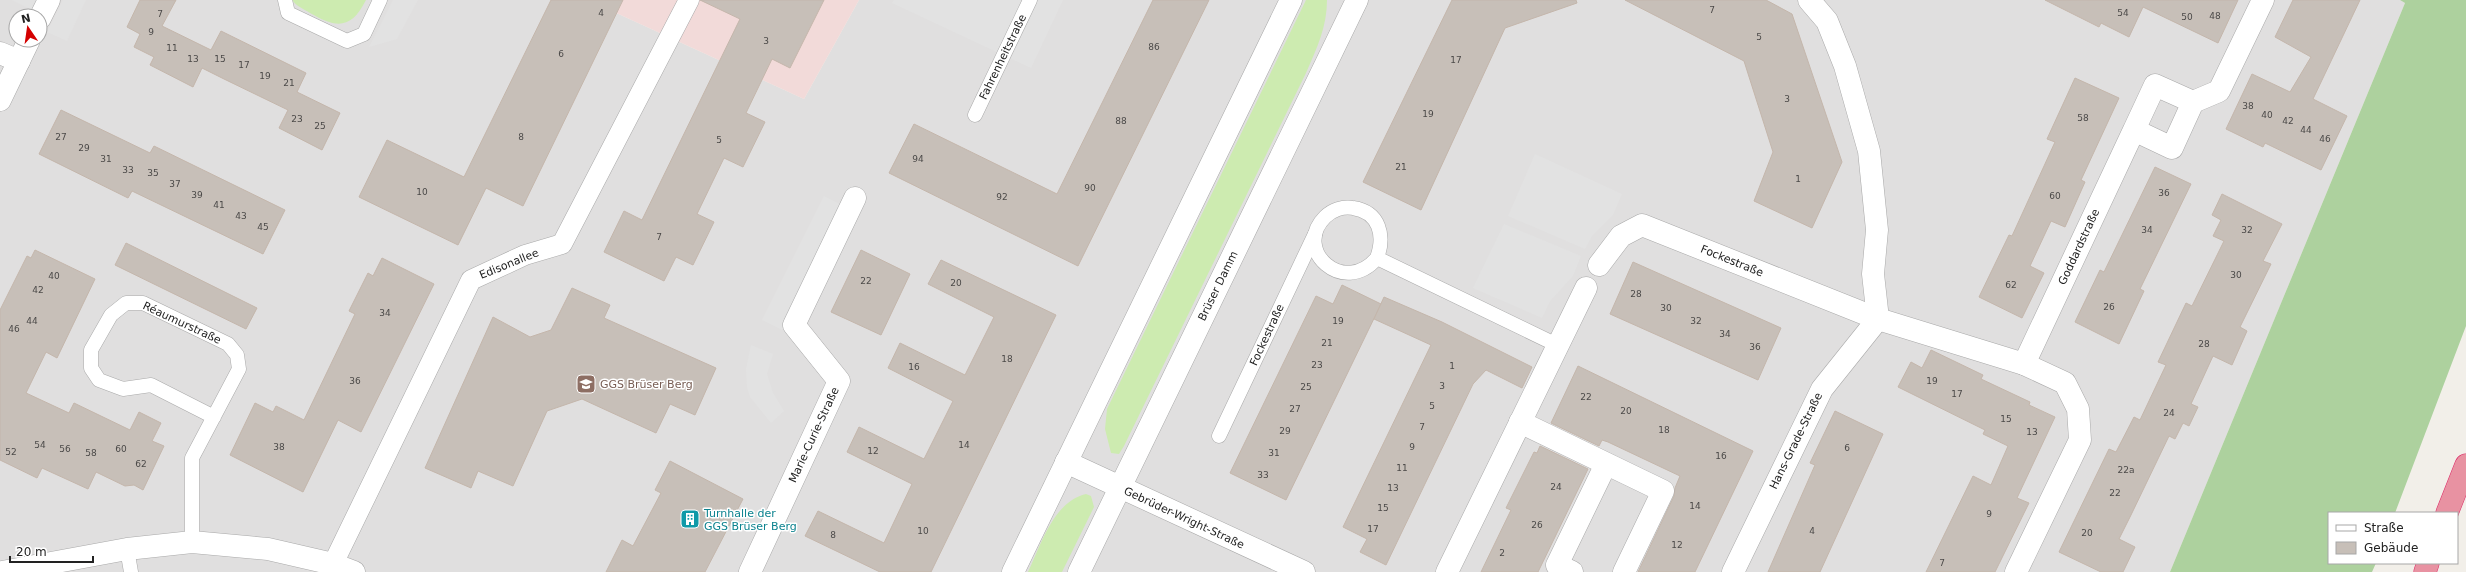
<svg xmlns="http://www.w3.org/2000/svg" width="2466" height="572" viewBox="0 0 2466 572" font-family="'DejaVu Sans',sans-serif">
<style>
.residential{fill:#e0dfdf;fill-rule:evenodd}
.commercial{fill:#f2dad9}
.grass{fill:#cdebb0}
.forest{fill:#add19e}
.parking{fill:#e2e2e2}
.building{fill:#c7bfb8;stroke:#c4b6ab}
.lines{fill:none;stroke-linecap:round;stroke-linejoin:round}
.service-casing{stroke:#a9a9a9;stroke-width:15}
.pedestrian-casing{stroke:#a9a9a9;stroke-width:21}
.minor-casing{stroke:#a9a9a9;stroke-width:23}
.tertiary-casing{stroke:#a9a9a9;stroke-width:23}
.motorway-casing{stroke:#dc2a67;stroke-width:23}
.service{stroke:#fff;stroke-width:14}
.pedestrian{stroke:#fff;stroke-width:20}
.minor{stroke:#fff;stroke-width:22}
.tertiary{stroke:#fff;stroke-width:22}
.motorway{stroke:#e892a2;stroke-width:22}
.labels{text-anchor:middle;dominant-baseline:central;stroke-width:3;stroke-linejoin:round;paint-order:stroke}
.number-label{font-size:9px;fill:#4b4948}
.street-label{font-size:11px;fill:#222;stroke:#fff}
.education-label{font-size:11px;fill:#785e54;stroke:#fff;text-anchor:start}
.culture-label{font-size:11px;fill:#0d838f;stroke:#fff;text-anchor:start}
</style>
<rect width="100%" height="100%" fill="#f2efe9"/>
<path class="residential" d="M 0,0 L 588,0 L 804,99 L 859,0 L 2400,0 L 2405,3 L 2170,572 L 0,572 ZM 16,16 L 40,16 L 40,40 L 16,40 Z"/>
<path class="commercial" d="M 588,0 L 859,0 L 804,99 Z"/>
<g class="grass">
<path d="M 292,0 L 366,0 C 351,30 336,28 310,13 C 304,9 296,6 292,0 Z"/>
<path d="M 1306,0 L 1327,0 C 1327,27 1317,48 1306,73 L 1124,446 L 1119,454 L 1111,453 L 1105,429 L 1107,409 Z"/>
<path d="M 1086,494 L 1091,496 L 1094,507 L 1062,572 L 1028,572 C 1041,545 1053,502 1086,494 Z"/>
</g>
<path class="forest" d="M 2400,0 L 2466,0 L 2466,326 L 2395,513 L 2329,513 L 2329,563 L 2376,563 L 2372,572 L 2170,572 L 2405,3 Z"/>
<g class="parking">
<path d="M 12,0 L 37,0 L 32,10 Z"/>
<path d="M 63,0 L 86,0 L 67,41 L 47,32 Z"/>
<path d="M 393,0 L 418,0 L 397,39 L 369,47 Z"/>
<path d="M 894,0 L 1063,0 L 1031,68 L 892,3 Z"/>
<path d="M 1535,154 L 1622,194 L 1613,215 L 1592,236 L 1585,249 L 1508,216 Z"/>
<path d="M 824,196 L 844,206 L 782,330 L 762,320 Z"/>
<path d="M 1504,224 L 1581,256 L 1573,276 L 1550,301 L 1542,318 L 1473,288 Z"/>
<path d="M 751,345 L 773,354 L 767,374 L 773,393 L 784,411 L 771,423 L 750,397 L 747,387 L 746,369 Z"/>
</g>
<g class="building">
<path d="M 140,0 L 176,0 L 162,26 L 211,50 L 221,31 L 306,73 L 297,92 L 340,113 L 322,150 L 279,128 L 288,110 L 224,79 L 202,68 L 193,87 L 150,65 L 154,57 L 134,47 L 140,34 L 127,27 Z"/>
<path d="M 551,0 L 623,0 L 523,206 L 486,188 L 458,245 L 359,197 L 387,140 L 464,177 Z"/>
<path d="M 700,0 L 824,0 L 790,68 L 772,59 L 746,113 L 765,122 L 743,167 L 724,158 L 697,214 L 714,222 L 693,265 L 676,257 L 664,281 L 604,252 L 624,211 L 642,220 L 740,19 Z"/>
<path d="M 1153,0 L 1209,0 L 1078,266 L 889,173 L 914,124 L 1057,194 Z"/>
<path d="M 1452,0 L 1576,0 L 1577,3 L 1505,28 L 1421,210 L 1363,182 Z"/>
<path d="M 1625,0 L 1766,0 L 1792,14 L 1842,162 L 1812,228 L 1754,201 L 1773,152 L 1744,61 Z"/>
<path d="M 2045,0 L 2238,0 L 2218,43 L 2143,7 L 2129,37 L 2101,23 L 2099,27 Z"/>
<path d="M 2293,0 L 2360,0 L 2313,99 L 2347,116 L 2321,170 L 2265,143 L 2263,147 L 2226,129 L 2252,74 L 2290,92 L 2311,57 L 2275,37 Z"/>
<path d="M 2075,78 L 2119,98 L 2081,180 L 2085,182 L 2065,227 L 2051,221 L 2030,266 L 2044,273 L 2022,318 L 1979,297 L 2009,235 L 2012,236 L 2055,142 L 2047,139 Z"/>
<path d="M 61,110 L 150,153 L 154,146 L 285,210 L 263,254 L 132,191 L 128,198 L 39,154 Z"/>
<path d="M 2155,167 L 2191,184 L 2140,289 L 2144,291 L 2119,344 L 2075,322 L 2100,270 L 2104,272 Z"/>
<path d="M 2222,194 L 2282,224 L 2263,261 L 2271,264 L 2240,327 L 2247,331 L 2232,365 L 2213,356 L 2191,404 L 2198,407 L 2189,426 L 2183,423 L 2175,439 L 2169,436 L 2131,515 L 2119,539 L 2135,547 L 2123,572 L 2101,572 L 2059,552 L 2109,449 L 2116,452 L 2134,417 L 2140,420 L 2166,365 L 2158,362 L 2186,303 L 2192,306 L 2224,241 L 2213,236 L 2221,220 L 2212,215 Z"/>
<path d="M 126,243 L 257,308 L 246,329 L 115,265 Z"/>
<path d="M 35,250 L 95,279 L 57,358 L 46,352 L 26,393 L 69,413 L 74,403 L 130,430 L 139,412 L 161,423 L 152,441 L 164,446 L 143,490 L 134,485 L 125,486 L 96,472 L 88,489 L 42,468 L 37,478 L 0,460 L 0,310 L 27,256 L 31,258 Z"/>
<path d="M 861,250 L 910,274 L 881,335 L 831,312 Z"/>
<path d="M 382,258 L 434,284 L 361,432 L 338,420 L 303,492 L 230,455 L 255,403 L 273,412 L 276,406 L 304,420 L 355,314 L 349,311 L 368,273 L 373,276 Z"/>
<path d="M 941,260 L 1056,315 L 931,572 L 880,572 L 805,536 L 818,511 L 884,543 L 912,484 L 847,452 L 859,427 L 924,459 L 953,401 L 888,368 L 900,343 L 965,375 L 994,317 L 928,284 Z"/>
<path d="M 1633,262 L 1781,328 L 1758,380 L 1610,314 Z"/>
<path d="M 1342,285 L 1381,304 L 1286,500 L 1230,473 L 1316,296 L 1333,304 Z"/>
<path d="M 572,288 L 610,305 L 604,318 L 716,368 L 695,415 L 670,404 L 656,433 L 582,399 L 547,411 L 513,486 L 478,471 L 471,488 L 425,468 L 493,317 L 530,337 L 551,330 Z"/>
<path d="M 1384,297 L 1442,322 L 1532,367 L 1522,388 L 1486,370 L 1473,384 L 1386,565 L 1360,552 L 1367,539 L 1343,527 L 1431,345 L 1374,319 Z"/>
<path d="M 1931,350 L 1983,375 L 1981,379 L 2030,402 L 2029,405 L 2055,417 L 2017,498 L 2029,503 L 1995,572 L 1926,572 L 1973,476 L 1991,485 L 2008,446 L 1983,434 L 1985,430 L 1898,387 L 1911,362 L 1922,368 Z"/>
<path d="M 1578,366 L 1753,451 L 1695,572 L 1638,572 L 1674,496 L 1675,488 L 1680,476 L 1608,442 L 1602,440 L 1599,446 L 1551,423 Z"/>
<path d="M 1835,411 L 1883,434 L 1820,572 L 1768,572 L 1815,465 L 1810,463 Z"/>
<path d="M 1540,446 L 1588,469 L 1538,572 L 1481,572 L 1511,510 L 1506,508 L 1534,452 L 1537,453 Z"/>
<path d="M 670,461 L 743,499 L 705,572 L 606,572 L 622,540 L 633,546 L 661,493 L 655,490 Z"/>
</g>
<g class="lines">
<g class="service-casing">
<g id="service">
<path d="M 285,0 L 288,13 L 347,41 L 364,34 L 380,0"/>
<path d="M 975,115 L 1030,0"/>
<path d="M 1377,258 C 1344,297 1292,250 1325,217 C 1332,210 1343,206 1353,208 C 1380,212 1385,236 1377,258 L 1557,345"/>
<path d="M 1219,436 L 1315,234"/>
<path d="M 192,542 L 192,458 L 239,369 L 237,355 L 228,344 L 143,303 L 126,303 L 111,315 L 91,350 L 91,368 L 99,380 L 123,389 L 151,385 L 214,417"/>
<path d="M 127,549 L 131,572"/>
</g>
</g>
<g class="pedestrian-casing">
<path id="pedestrian" d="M 333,564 L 471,280 L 525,255 L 562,244 L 689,0"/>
</g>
<g class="minor-casing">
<g id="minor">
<path d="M 40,18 L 49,0"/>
<path d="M 0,53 L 19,61"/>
<path d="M 0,100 L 29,40"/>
<path d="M 2193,102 L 2219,91 L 2263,0"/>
<path d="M 1599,265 L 1621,236 L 1642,225 L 1878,319 L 2024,364 L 2065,383 L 2078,409 L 2080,440 L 2016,572"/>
<path d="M 2024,364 L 2134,130 L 2172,148 L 2193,102 L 2155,85 L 2134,130"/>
<path d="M 1520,422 L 1663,491 L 1624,572"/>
<path d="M 1066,462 L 1304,572"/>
<path d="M 2,572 L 127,549 L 192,542 L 268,549 L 333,564 L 354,572"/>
<path d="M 750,572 L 839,381 L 794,325 L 855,198"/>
<path d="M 1447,572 L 1586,288"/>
<path d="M 1572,572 L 1557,565 L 1606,464"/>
<path d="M 1733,572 L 1822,389 L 1878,319 L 1873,274 L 1877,230 L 1869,151 L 1845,66 L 1827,21 L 1809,0"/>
</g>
</g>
<g class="tertiary-casing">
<g id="tertiary">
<path d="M 1013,572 L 1291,0"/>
<path d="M 1079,572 L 1357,0"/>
</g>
</g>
<g class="motorway-casing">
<g id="motorway">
<path d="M 2447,513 L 2466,465"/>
<path d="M 2425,572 L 2428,563"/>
</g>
</g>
<use href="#service" class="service"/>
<use href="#pedestrian" class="pedestrian"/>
<use href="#minor" class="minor"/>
<use href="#tertiary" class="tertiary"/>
<use href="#motorway" class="motorway"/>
</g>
<defs>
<g id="school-square" transform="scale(1)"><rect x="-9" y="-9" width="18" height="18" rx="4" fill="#8d6e63" stroke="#fff"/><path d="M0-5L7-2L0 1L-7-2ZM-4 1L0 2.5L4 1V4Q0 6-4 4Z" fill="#fff"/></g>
<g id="building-square" transform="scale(1)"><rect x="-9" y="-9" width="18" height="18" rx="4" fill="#0f9aa8" stroke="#fff"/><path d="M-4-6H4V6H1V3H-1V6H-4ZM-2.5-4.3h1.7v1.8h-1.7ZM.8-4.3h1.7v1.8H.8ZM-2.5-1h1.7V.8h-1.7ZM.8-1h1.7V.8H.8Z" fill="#fff"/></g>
</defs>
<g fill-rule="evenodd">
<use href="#school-square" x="586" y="384"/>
<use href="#building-square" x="690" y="519"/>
</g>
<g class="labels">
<g class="number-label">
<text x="1712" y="10">7</text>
<text x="601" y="13">4</text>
<text x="2123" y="13">54</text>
<text x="160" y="14">7</text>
<text x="2215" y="16">48</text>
<text x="2187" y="17">50</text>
<text x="151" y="32">9</text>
<text x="1759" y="37">5</text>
<text x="766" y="41">3</text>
<text x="1154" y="47">86</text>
<text x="172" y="48">11</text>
<text x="561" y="54">6</text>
<text x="193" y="59">13</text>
<text x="220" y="59">15</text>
<text x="1456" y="60">17</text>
<text x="244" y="65">17</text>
<text x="265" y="76">19</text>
<text x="289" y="83">21</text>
<text x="1787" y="99">3</text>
<text x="2248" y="106">38</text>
<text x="1428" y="114">19</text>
<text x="2267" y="115">40</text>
<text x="2083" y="118">58</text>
<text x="297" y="119">23</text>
<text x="1121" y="121">88</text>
<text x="2288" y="121">42</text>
<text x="320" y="126">25</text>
<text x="2306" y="130">44</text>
<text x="61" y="137">27</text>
<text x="521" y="137">8</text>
<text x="2325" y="139">46</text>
<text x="719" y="140">5</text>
<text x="84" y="148">29</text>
<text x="106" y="159">31</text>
<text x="918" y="159">94</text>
<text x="1401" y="167">21</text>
<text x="128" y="170">33</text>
<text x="153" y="173">35</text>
<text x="1798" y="179">1</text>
<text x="175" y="184">37</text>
<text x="1090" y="188">90</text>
<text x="422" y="192">10</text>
<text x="2164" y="193">36</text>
<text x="197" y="195">39</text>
<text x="2055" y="196">60</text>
<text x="1002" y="197">92</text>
<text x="219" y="205">41</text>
<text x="241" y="216">43</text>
<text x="263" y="227">45</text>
<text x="2147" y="230">34</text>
<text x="2247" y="230">32</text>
<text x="659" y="237">7</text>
<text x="2236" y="275">30</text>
<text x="54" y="276">40</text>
<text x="866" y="281">22</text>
<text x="956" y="283">20</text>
<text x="2011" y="285">62</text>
<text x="38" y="290">42</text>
<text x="1636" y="294">28</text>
<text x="2109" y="307">26</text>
<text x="1666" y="308">30</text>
<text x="385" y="313">34</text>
<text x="32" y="321">44</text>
<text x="1338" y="321">19</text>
<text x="1696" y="321">32</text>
<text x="14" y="329">46</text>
<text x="1725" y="334">34</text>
<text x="1327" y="343">21</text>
<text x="2204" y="344">28</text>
<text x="1755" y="347">36</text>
<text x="1007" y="359">18</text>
<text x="1317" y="365">23</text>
<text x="1452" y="366">1</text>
<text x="914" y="367">16</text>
<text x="355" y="381">36</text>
<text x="1932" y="381">19</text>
<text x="1442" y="386">3</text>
<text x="1306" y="387">25</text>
<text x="1957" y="394">17</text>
<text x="1586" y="397">22</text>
<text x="1432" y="406">5</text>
<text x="1295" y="409">27</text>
<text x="1626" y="411">20</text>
<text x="2169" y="413">24</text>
<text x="2006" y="419">15</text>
<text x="1422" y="427">7</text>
<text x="1664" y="430">18</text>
<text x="1285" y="431">29</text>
<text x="2032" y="432">13</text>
<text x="40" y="445">54</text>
<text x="964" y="445">14</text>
<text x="279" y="447">38</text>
<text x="1412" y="447">9</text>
<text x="1847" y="448">6</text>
<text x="65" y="449">56</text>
<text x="121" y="449">60</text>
<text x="873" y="451">12</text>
<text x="11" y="452">52</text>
<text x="91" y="453">58</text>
<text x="1274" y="453">31</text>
<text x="1721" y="456">16</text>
<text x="141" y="464">62</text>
<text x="1402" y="468">11</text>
<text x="2126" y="470">22a</text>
<text x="1263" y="475">33</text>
<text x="1556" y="487">24</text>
<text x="1393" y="488">13</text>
<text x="2115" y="493">22</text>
<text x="1695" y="506">14</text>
<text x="1383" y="508">15</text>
<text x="1989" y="514">9</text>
<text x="1537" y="525">26</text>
<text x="1373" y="529">17</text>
<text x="923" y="531">10</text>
<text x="1812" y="531">4</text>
<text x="2087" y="533">20</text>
<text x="833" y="535">8</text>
<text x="1677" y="545">12</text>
<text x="1502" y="553">2</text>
<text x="1942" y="563">7</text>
</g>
<g class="street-label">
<text transform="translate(1003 57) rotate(-64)">Fahrenheitstraße</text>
<text transform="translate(2079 247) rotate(-65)">Goddardstraße</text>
<text transform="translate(1732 261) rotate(22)">Fockestraße</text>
<text transform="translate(509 264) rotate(-22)">Edisonallee</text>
<text transform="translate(1218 286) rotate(-64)">Brüser Damm</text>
<text transform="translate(182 323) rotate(25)">Réaumurstraße</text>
<text transform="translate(1267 335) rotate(-65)">Fockestraße</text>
<text transform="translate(814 435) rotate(-65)">Marie-Curie-Straße</text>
<text transform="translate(1796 441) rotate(-64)">Hans-Grade-Straße</text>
<text transform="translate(1184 518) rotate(25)">Gebrüder-Wright-Straße</text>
</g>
<g class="education-label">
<text x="600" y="384">GGS Brüser Berg</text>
</g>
<g class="culture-label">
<text x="704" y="513">Turnhalle der<tspan x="704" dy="13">GGS Brüser Berg</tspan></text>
</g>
</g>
<rect x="2328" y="512" width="130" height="52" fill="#ffffff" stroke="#a7a7a7"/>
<rect x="2336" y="525" width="20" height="6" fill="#ffffff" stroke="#a7a7a7"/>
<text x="2364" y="532" font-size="12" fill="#222222">Straße</text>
<rect x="2336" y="542" width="20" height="12" fill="#c7bfb8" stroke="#a7a7a7"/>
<text x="2364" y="552" font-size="12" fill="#222222">Gebäude</text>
<g transform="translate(28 28) rotate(347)"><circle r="19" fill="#ffffff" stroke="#a7a7a7"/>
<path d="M0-3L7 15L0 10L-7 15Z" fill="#d40000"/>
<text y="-6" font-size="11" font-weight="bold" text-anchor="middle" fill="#222222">N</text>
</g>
<path d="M10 556v6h83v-6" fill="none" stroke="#222222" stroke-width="2"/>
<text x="16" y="556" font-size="12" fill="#222222" stroke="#ffffff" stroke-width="3" paint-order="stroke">20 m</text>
</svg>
